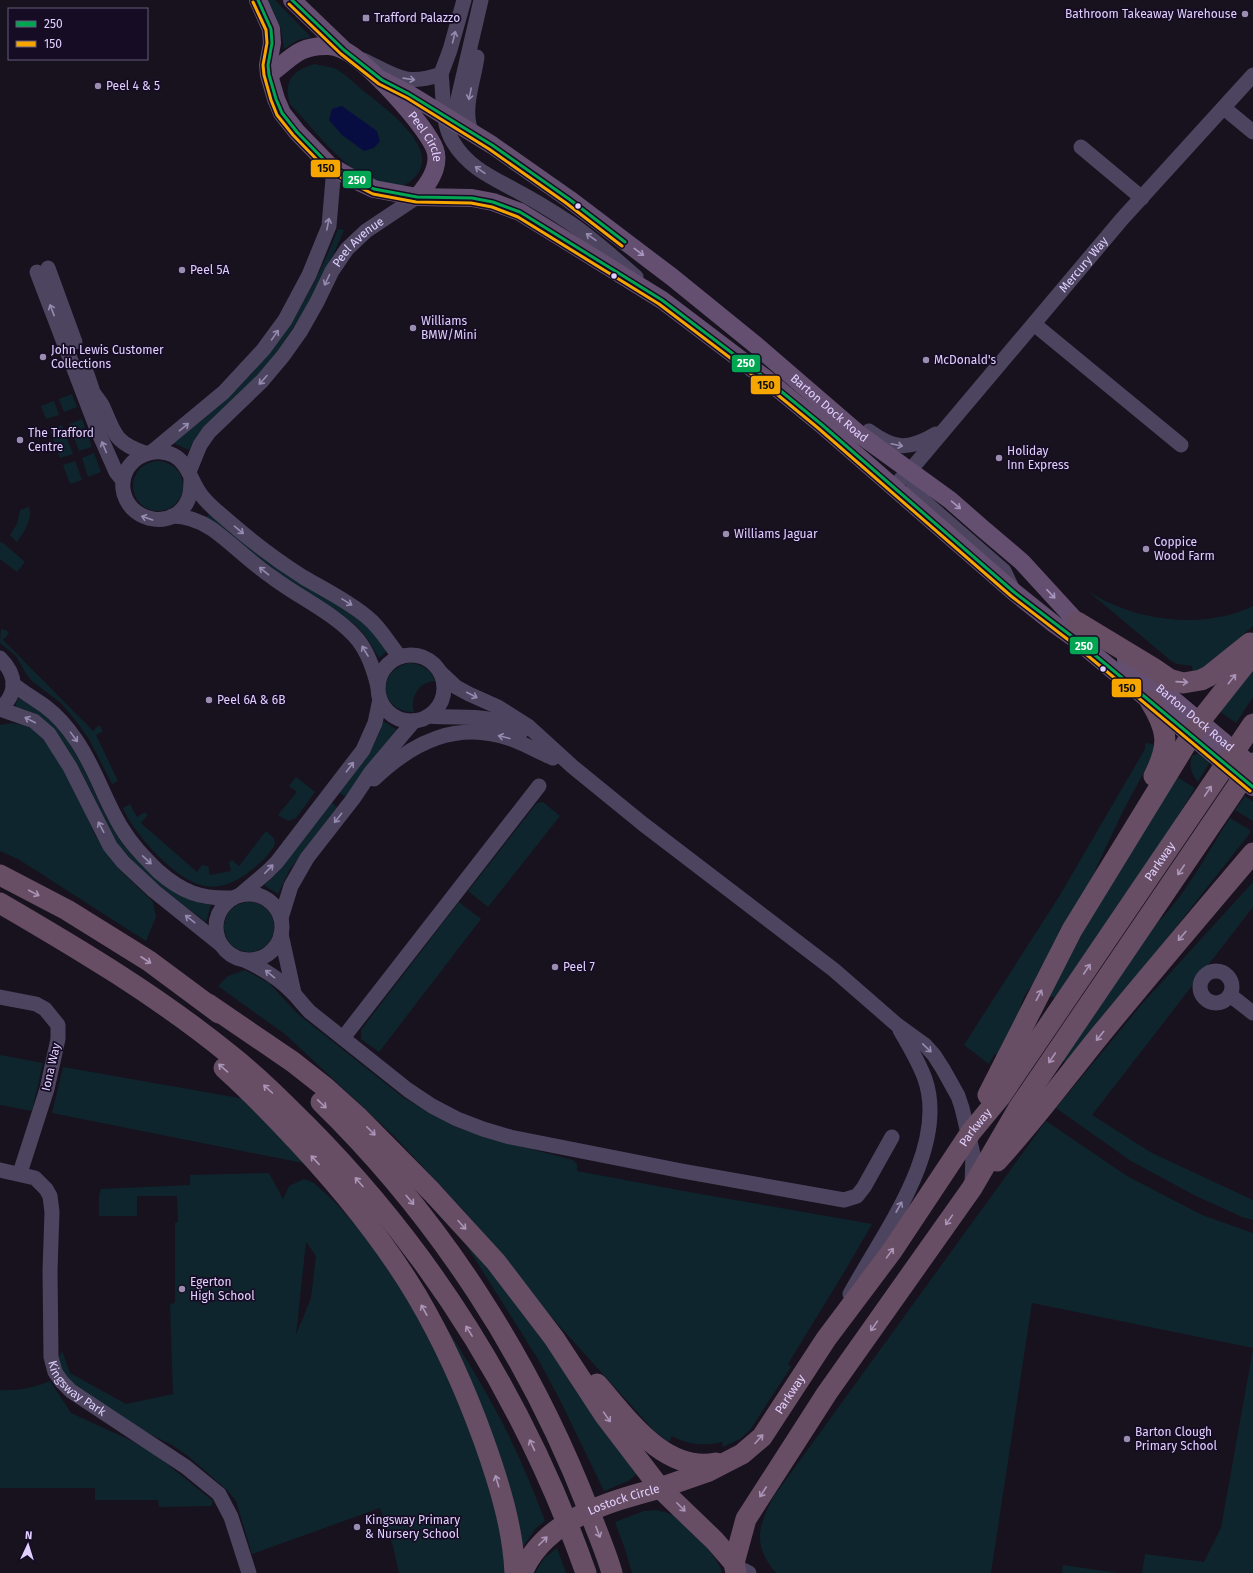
<svg xmlns="http://www.w3.org/2000/svg" width="1253" height="1573" viewBox="0 0 1253 1573" font-family="'Fira Sans',sans-serif">
<style>
.green{fill:#0f252d;fill-rule:evenodd}
.water{fill:#070d41}
.lines{fill:none;stroke-linecap:round;stroke-linejoin:round}
.minor{stroke:#4d4560;stroke-width:15}
.major{stroke:#644f71;stroke-width:18}
.highway{stroke:#684e64;stroke-width:21}
.bus-1-casing{stroke:#160c24;stroke-width:6}
.bus-2-casing{stroke:#160c24;stroke-width:6}
.bus-1{stroke:#00a651;stroke-width:3}
.bus-2{stroke:#f7a600;stroke-width:3}
.oneway{stroke:#968ab0}
.oneway2{stroke:#a895bf}
.oneway3{stroke:#aa95b9}
.poi-dot{fill:#9a8db0;stroke:#160c24;stroke-width:1.5}
.bus-dot{fill:#e0cfff;stroke:#160c24;stroke-width:1.5}
.labels{text-anchor:middle;dominant-baseline:central;stroke-width:3.5;stroke-linejoin:round;paint-order:stroke}
.poi-label{font-size:12px;fill:#e0cfff;stroke:#160c24;text-anchor:start}
.street-label{font-size:12px;fill:#e0cfff;stroke:#160c24}
.line-badge{stroke:#160c24;stroke-width:1.5}
.badge-label{font-size:11px;text-anchor:middle;font-weight:bold;fill:#fff}
.pale-badge-label{font-size:11px;text-anchor:middle;font-weight:bold;fill:#111}
</style>
<rect width="100%" height="100%" fill="#17121e"/>
<g class="green">
<path d="M 268,0 L 275,0 L 311,37 L 298,40 L 284,49 L 281,29 Z"/>
<path d="M 315,64 C 322,66 330,66 336,69 C 348,76 359,88 370,96 C 395,116 452,159 403,186 C 395,185 386,184 378,182 C 345,172 314,129 290,104 C 283,81 293,70 315,64 Z"/>
<path d="M 338,229 L 344,230 C 321,286 293,335 253,381 C 231,405 203,421 189,450 L 173,443 C 193,427 213,412 232,394 C 280,348 314,291 338,229 Z"/>
<path d="M 72,394 L 77,407 L 64,412 L 59,399 Z"/>
<path d="M 54,401 L 59,415 L 46,419 L 41,406 Z"/>
<path d="M 82,419 L 92,447 L 79,451 L 69,424 Z"/>
<path d="M 62,425 L 73,454 L 60,458 L 50,430 Z"/>
<path d="M 94,453 L 101,472 L 88,477 L 82,458 Z"/>
<path d="M 75,461 L 82,480 L 70,484 L 63,465 Z"/>
<circle cx="158" cy="486" r="25"/>
<path d="M 29,507 C 33,518 24,533 17,542 L 10,535 L 17,524 L 20,510 Z"/>
<path d="M 211,512 L 357,617 L 370,629 L 387,651 L 379,658 L 365,635 L 353,623 L 278,573 L 207,517 Z"/>
<path d="M 2,542 L 25,562 L 17,572 L 0,559 L 0,543 Z"/>
<path d="M 1088,591 C 1095,595 1102,600 1110,603 C 1152,623 1211,627 1253,606 L 1253,626 L 1201,671 L 1193,673 L 1192,666 L 1177,664 L 1170,660 Z"/>
<path d="M 1,629 L 6,630 L 9,633 L 3,640 L 93,731 L 99,725 L 103,731 L 96,735 L 118,781 L 112,784 L 89,739 L 76,721 L 61,703 L 33,682 L 27,675 L 16,656 L 0,643 Z"/>
<path d="M 1253,660 L 1253,697 L 1236,723 L 1216,709 Z"/>
<path d="M 409,663 C 421,664 431,669 435,681 C 418,682 410,698 414,712 C 380,712 375,671 409,663 Z"/>
<path d="M 18,698 C 27,703 37,708 44,714 C 86,750 93,805 125,847 C 144,872 174,886 201,903 L 211,905 L 206,922 C 173,896 137,872 113,837 C 95,801 72,742 40,717 C 33,712 24,709 15,707 Z"/>
<path d="M 383,721 L 397,730 L 346,797 L 338,792 C 356,770 376,749 383,721 Z"/>
<path d="M 12,723 L 23,725 L 33,729 L 40,735 L 54,752 L 77,795 L 95,835 L 105,850 L 119,869 L 153,902 L 156,917 L 146,941 L 18,859 L 0,851 L 0,725 Z"/>
<path d="M 1145,743 L 1153,744 L 1153,756 L 1125,807 L 1098,864 L 1087,892 L 1033,986 C 1022,993 1021,1008 1017,1019 C 1011,1032 1004,1044 997,1056 L 994,1054 L 989,1064 L 964,1045 L 1060,895 L 1145,749 Z"/>
<path d="M 1204,751 L 1212,758 L 1198,782 C 1191,774 1189,766 1192,756 Z"/>
<path d="M 296,777 L 315,792 L 296,818 L 288,821 L 278,815 L 297,792 L 289,786 Z"/>
<path d="M 1177,777 L 1195,788 L 1171,828 L 1057,999 L 1048,995 L 1098,905 Z"/>
<path d="M 1245,796 L 1253,802 L 1253,821 L 1235,810 Z"/>
<path d="M 331,802 L 337,807 L 290,869 L 278,894 L 264,885 L 277,873 Z"/>
<path d="M 543,802 L 560,816 L 488,907 L 468,891 L 537,803 Z"/>
<path d="M 130,804 L 137,817 L 145,812 L 148,815 L 141,823 L 197,872 L 202,865 L 208,866 L 210,875 L 231,871 L 229,862 L 232,860 L 239,866 L 266,831 L 274,838 L 275,844 C 270,855 259,864 250,871 C 238,881 221,889 205,886 C 176,881 134,834 123,808 Z"/>
<path d="M 1230,818 L 1250,830 L 1250,833 L 1068,1064 L 1062,1060 L 1158,922 C 1186,895 1208,851 1230,818 Z"/>
<path d="M 1253,882 L 1253,907 L 1092,1115 L 1152,1153 L 1253,1200 L 1253,1220 L 1242,1217 L 1194,1195 L 1131,1161 L 1056,1108 L 1142,1004 Z"/>
<path d="M 459,902 L 481,919 L 379,1052 L 361,1039 L 361,1030 Z"/>
<circle cx="249" cy="927" r="25"/>
<path d="M 245,970 L 269,983 L 298,1014 L 404,1098 L 453,1126 L 489,1138 L 573,1160 L 577,1164 L 577,1171 L 689,1192 L 872,1224 L 846,1269 L 788,1364 L 791,1367 L 750,1430 L 740,1439 L 723,1447 L 722,1442 C 703,1446 689,1445 672,1436 L 669,1442 L 655,1432 L 528,1291 L 468,1215 L 395,1137 L 286,1035 L 218,986 L 228,976 Z"/>
<path d="M 0,1055 L 43,1063 L 32,1111 L 0,1105 Z"/>
<path d="M 63,1067 L 245,1099 L 308,1164 L 52,1113 Z"/>
<path d="M 1046,1121 L 1127,1176 L 1202,1215 L 1253,1233 L 1253,1348 L 1032,1303 L 991,1573 L 776,1573 C 752,1545 758,1526 774,1496 Z"/>
<path d="M 269,1173 L 283,1199 L 289,1186 L 304,1179 L 314,1183 L 335,1202 L 378,1250 L 414,1306 L 454,1388 L 480,1452 L 502,1524 L 505,1573 L 399,1573 L 393,1546 L 380,1508 L 252,1554 L 236,1501 L 227,1490 L 188,1456 L 172,1445 L 128,1423 L 63,1377 L 58,1358 L 62,1351 L 70,1373 L 126,1404 L 173,1394 L 170,1304 L 175,1303 L 175,1223 L 178,1222 L 177,1196 L 137,1196 L 137,1216 L 99,1216 L 99,1195 L 101,1189 L 190,1185 L 190,1175 ZM 306,1242 L 316,1256 L 311,1298 L 296,1335 Z"/>
<path d="M 458,1232 L 525,1313 L 638,1473 L 628,1481 L 604,1491 L 561,1402 L 538,1359 Z"/>
<path d="M 425,1294 C 451,1335 478,1376 501,1420 C 518,1453 532,1486 545,1521 L 536,1528 L 523,1547 Z"/>
<path d="M 1253,1349 L 1253,1573 L 1142,1573 L 1145,1554 L 1204,1562 L 1221,1528 Z"/>
<path d="M 50,1381 L 71,1413 L 130,1440 L 152,1452 L 213,1501 L 211,1506 L 159,1507 L 158,1500 L 95,1500 L 95,1488 L 0,1488 L 0,1390 C 18,1391 33,1388 50,1381 Z"/>
<path d="M 657,1510 C 664,1512 671,1513 677,1518 C 689,1526 720,1559 722,1573 L 632,1573 L 626,1552 L 615,1522 L 644,1511 Z"/>
<path d="M 557,1548 L 566,1573 L 535,1573 L 544,1558 Z"/>
<path d="M 1063,1565 L 1118,1573 L 1062,1573 Z"/>
</g>
<path class="water" d="M 342,106 L 377,131 L 380,141 L 374,148 L 364,151 L 342,135 L 329,120 L 332,109 Z"/>
<g class="lines">
<g class="minor">
<path d="M 363,60 C 394,75 406,87 441,74 L 450,50 L 464,0"/>
<path d="M 441,74 C 444,97 441,122 453,142 C 468,167 491,177 515,190 C 534,200 552,211 570,223 C 594,239 614,258 636,277"/>
<path d="M 1224,108 L 1253,132"/>
<path d="M 449,131 L 453,120 L 481,0"/>
<path d="M 471,131 C 462,109 474,80 477,57"/>
<path d="M 1081,147 L 1142,198"/>
<path d="M 48,268 L 75,342"/>
<path d="M 37,272 L 97,429 L 116,472 L 123,481"/>
<path d="M 1034,324 L 1181,445"/>
<path d="M 87,374 C 89,380 91,386 93,392 C 96,397 99,400 102,405 C 115,433 113,442 145,453"/>
<path d="M 869,431 C 894,449 908,451 936,434"/>
<path d="M 153,451 L 224,392 L 263,350 L 285,320 L 309,275 L 329,226 L 333,179 L 329,165"/>
<path d="M 910,471 C 913,486 916,492 926,503 L 1004,571 L 1011,586"/>
<path id="s1" d="M 189,472 L 200,445 L 209,432 L 262,381 L 283,356 L 300,332 L 317,302 L 332,271 L 347,249 L 366,231 L 417,197"/>
<path d="M 191,479 C 191,486 191,493 188,500 C 175,530 132,523 124,494 C 116,465 148,443 173,455 C 189,463 191,483 202,496 C 209,505 218,512 226,519 C 250,540 276,560 303,577 C 325,590 348,601 367,617 C 381,628 389,644 400,657"/>
<path id="s2" d="M 893,487 L 913,467 L 1122,219 L 1253,75"/>
<path d="M 172,516 C 187,516 200,521 212,529 C 233,544 251,563 272,577 C 298,597 338,615 358,640 C 369,654 374,670 378,687"/>
<circle cx="411" cy="688" r="33"/>
<path d="M 0,658 C 17,675 18,693 0,709"/>
<path d="M 440,672 L 456,687 L 469,694 L 498,707 L 528,726 L 573,767 L 643,824 L 834,970 L 896,1024 L 925,1045 L 934,1055 L 943,1069 L 958,1096 L 962,1108 L 973,1154 L 972,1185"/>
<path d="M 13,684 C 24,693 35,699 46,707 C 58,716 68,728 76,740 C 95,767 104,799 121,827 C 131,844 144,857 158,871 C 182,892 200,899 232,898"/>
<path d="M 0,709 L 34,721 L 49,734 L 70,767 L 110,846 L 123,862 L 154,891 L 220,944"/>
<path d="M 429,716 C 467,719 486,712 522,731"/>
<path d="M 374,779 C 413,742 457,720 511,739 C 525,744 539,752 553,758"/>
<circle cx="249" cy="927" r="33"/>
<path d="M 240,895 L 267,872 L 277,862 L 363,750 L 375,723 L 380,699"/>
<path d="M 281,918 L 291,886 L 307,858 L 353,799 L 371,772 L 414,721"/>
<path d="M 281,934 L 294,993"/>
<path d="M 244,960 C 262,968 279,978 293,993 C 299,999 304,1006 310,1012 L 408,1090 L 432,1106 L 457,1119 L 483,1129 L 510,1137 L 682,1171 L 844,1200 L 857,1196 L 864,1187 L 892,1137"/>
<circle cx="1216" cy="987" r="16"/>
<path d="M 1230,995 L 1253,1013"/>
<path d="M 0,997 L 36,1004 L 45,1009 L 58,1025 L 58,1039 L 47,1089 L 20,1173"/>
<path d="M 343,1038 L 539,786"/>
<path id="s3" d="M 0,1170 L 35,1178 L 46,1189 L 50,1196 L 52,1212 L 50,1271 L 51,1357 L 55,1372 L 62,1382 L 71,1391 L 186,1467 L 219,1494 L 231,1517 L 249,1573"/>
<path d="M 850,1294 C 882,1235 949,1148 925,1079 C 919,1062 909,1046 900,1030"/>
<path d="M 735,1566 L 749,1573"/>
</g>
<g class="major">
<path d="M 258,0 L 271,29 L 272,43 L 268,65 L 269,75 L 276,99 L 282,113 L 297,132 L 329,165 L 355,180 L 374,189 L 417,197 L 472,198 L 493,202 L 520,212 L 662,300 L 765,378 L 821,424 L 1014,592 L 1054,624 L 1078,641 L 1253,787"/>
<path d="M 292,0 L 344,50"/>
<path id="s4" d="M 270,74 C 291,59 298,45 328,46 C 333,46 339,48 343,50 C 364,58 432,131 436,153 C 439,169 428,184 418,196"/>
<path id="s5" d="M 382,80 L 409,94 L 492,145 L 569,199 L 672,277 L 757,346 L 859,434 L 950,500 L 982,528 L 1022,562 L 1077,622 L 1088,631"/>
<path id="s6" d="M 1126,660 L 1244,759"/>
</g>
<g class="highway">
<path d="M 1077,622 L 1153,668 L 1169,679 L 1183,683 L 1201,680 L 1209,676 L 1250,643"/>
<path d="M 1150,701 C 1168,730 1170,745 1154,776"/>
<path d="M 0,875 L 67,910 L 149,961 L 219,1013"/>
<path d="M 0,903 C 79,949 158,996 229,1054 C 257,1076 282,1101 307,1126 C 433,1253 526,1404 586,1573"/>
<path id="s7" d="M 208,1004 L 293,1062 L 326,1088 L 357,1116 L 432,1192 L 496,1262 L 554,1338 L 605,1416 L 660,1488 L 709,1471 L 742,1454 L 762,1437 L 826,1339 L 892,1251 L 971,1132 L 1000,1097 L 1253,724"/>
<path d="M 224,1068 C 244,1086 263,1105 282,1125 C 332,1177 380,1234 417,1296 C 444,1342 466,1391 484,1441 C 499,1483 513,1528 515,1573"/>
<path d="M 988,1095 L 1072,930 L 1200,721 L 1253,654"/>
<path d="M 321,1102 C 438,1216 530,1358 589,1511 C 597,1531 606,1552 612,1573"/>
<path d="M 997,1161 C 1034,1121 1066,1077 1101,1034 C 1151,973 1202,913 1253,853"/>
<path d="M 597,1384 C 627,1418 664,1473 716,1463"/>
<path d="M 734,1563 L 746,1519 L 827,1393 L 972,1188 L 1018,1109 L 1253,763"/>
<path id="s8" d="M 522,1573 C 545,1519 608,1502 660,1488 L 715,1541 L 734,1563 L 736,1573"/>
</g>
<g class="bus-1-casing">
<g id="bus-1">
<path d="M 258,0 L 271,29 L 272,43 L 268,65 L 269,75 L 276,99 L 282,113 L 297,132 L 329,165 L 374,189 L 417,197 L 472,198 L 493,202 L 520,212 L 662,300 L 765,378 L 821,424 L 1014,592 L 1078,641 L 1253,787"/>
<path d="M 292,0 L 344,50 L 382,80 L 409,94 L 492,145 L 569,199 L 625,242"/>
</g>
</g>
<g class="bus-2-casing">
<g id="bus-2">
<path d="M 253,2 L 266,30 L 267,43 L 263,65 L 264,75 L 271,100 L 277,115 L 293,135 L 326,169 L 353,184 L 373,194 L 416,202 L 471,203 L 492,207 L 518,217 L 659,304 L 762,382 L 818,428 L 1011,596 L 1075,645 L 1250,791"/>
<path d="M 289,4 L 341,54 L 379,84 L 407,98 L 489,149 L 566,203 L 622,246"/>
</g>
</g>
<use href="#bus-1" class="bus-1"/>
<use href="#bus-2" class="bus-2"/>
</g>
<defs><path id="oneway-shaft" d="M-6 0H5M1.5-3L5.5 0L1.5 3" fill="none" stroke-width="1.6" stroke-linecap="round" stroke-linejoin="round"/></defs>
<g class="oneway">
<use href="#oneway-shaft" transform="translate(454 37) rotate(-76)"/>
<use href="#oneway-shaft" transform="translate(409 79) rotate(8)"/>
<use href="#oneway-shaft" transform="translate(470 94) rotate(102)"/>
<use href="#oneway-shaft" transform="translate(480 170) rotate(-145)"/>
<use href="#oneway-shaft" transform="translate(328 224) rotate(-79)"/>
<use href="#oneway-shaft" transform="translate(591 237) rotate(-145)"/>
<use href="#oneway-shaft" transform="translate(327 280) rotate(115)"/>
<use href="#oneway-shaft" transform="translate(52 310) rotate(-111)"/>
<use href="#oneway-shaft" transform="translate(275 335) rotate(-55)"/>
<use href="#oneway-shaft" transform="translate(263 380) rotate(132)"/>
<use href="#oneway-shaft" transform="translate(184 427) rotate(-39)"/>
<use href="#oneway-shaft" transform="translate(897 445) rotate(12)"/>
<use href="#oneway-shaft" transform="translate(104 447) rotate(-113)"/>
<use href="#oneway-shaft" transform="translate(147 518) rotate(-161)"/>
<use href="#oneway-shaft" transform="translate(239 530) rotate(40)"/>
<use href="#oneway-shaft" transform="translate(264 571) rotate(-141)"/>
<use href="#oneway-shaft" transform="translate(347 602) rotate(32)"/>
<use href="#oneway-shaft" transform="translate(365 651) rotate(-121)"/>
<use href="#oneway-shaft" transform="translate(472 695) rotate(27)"/>
<use href="#oneway-shaft" transform="translate(30 720) rotate(-153)"/>
<use href="#oneway-shaft" transform="translate(74 737) rotate(54)"/>
<use href="#oneway-shaft" transform="translate(504 737) rotate(-166)"/>
<use href="#oneway-shaft" transform="translate(350 767) rotate(-53)"/>
<use href="#oneway-shaft" transform="translate(338 818) rotate(128)"/>
<use href="#oneway-shaft" transform="translate(101 827) rotate(-118)"/>
<use href="#oneway-shaft" transform="translate(147 860) rotate(43)"/>
<use href="#oneway-shaft" transform="translate(269 869) rotate(-46)"/>
<use href="#oneway-shaft" transform="translate(190 919) rotate(-142)"/>
<use href="#oneway-shaft" transform="translate(270 974) rotate(-141)"/>
<use href="#oneway-shaft" transform="translate(927 1048) rotate(44)"/>
<use href="#oneway-shaft" transform="translate(899 1207) rotate(-61)"/>
</g>
<g class="oneway2">
<use href="#oneway-shaft" transform="translate(639 252) rotate(37)"/>
<use href="#oneway-shaft" transform="translate(956 505) rotate(40)"/>
<use href="#oneway-shaft" transform="translate(1051 594) rotate(47)"/>
</g>
<g class="oneway3">
<use href="#oneway-shaft" transform="translate(1232 679) rotate(-51)"/>
<use href="#oneway-shaft" transform="translate(1182 682) rotate(4)"/>
<use href="#oneway-shaft" transform="translate(1208 791) rotate(-56)"/>
<use href="#oneway-shaft" transform="translate(1181 870) rotate(124)"/>
<use href="#oneway-shaft" transform="translate(34 893) rotate(28)"/>
<use href="#oneway-shaft" transform="translate(1182 936) rotate(130)"/>
<use href="#oneway-shaft" transform="translate(146 960) rotate(33)"/>
<use href="#oneway-shaft" transform="translate(1087 969) rotate(-56)"/>
<use href="#oneway-shaft" transform="translate(1039 995) rotate(-63)"/>
<use href="#oneway-shaft" transform="translate(1100 1036) rotate(129)"/>
<use href="#oneway-shaft" transform="translate(1052 1058) rotate(124)"/>
<use href="#oneway-shaft" transform="translate(223 1068) rotate(-139)"/>
<use href="#oneway-shaft" transform="translate(268 1089) rotate(-138)"/>
<use href="#oneway-shaft" transform="translate(322 1104) rotate(44)"/>
<use href="#oneway-shaft" transform="translate(371 1131) rotate(45)"/>
<use href="#oneway-shaft" transform="translate(315 1160) rotate(-133)"/>
<use href="#oneway-shaft" transform="translate(359 1182) rotate(-131)"/>
<use href="#oneway-shaft" transform="translate(410 1200) rotate(50)"/>
<use href="#oneway-shaft" transform="translate(949 1220) rotate(125)"/>
<use href="#oneway-shaft" transform="translate(462 1225) rotate(48)"/>
<use href="#oneway-shaft" transform="translate(890 1253) rotate(-54)"/>
<use href="#oneway-shaft" transform="translate(424 1310) rotate(-119)"/>
<use href="#oneway-shaft" transform="translate(874 1326) rotate(125)"/>
<use href="#oneway-shaft" transform="translate(469 1331) rotate(-122)"/>
<use href="#oneway-shaft" transform="translate(607 1417) rotate(55)"/>
<use href="#oneway-shaft" transform="translate(759 1439) rotate(-48)"/>
<use href="#oneway-shaft" transform="translate(532 1445) rotate(-115)"/>
<use href="#oneway-shaft" transform="translate(497 1481) rotate(-107)"/>
<use href="#oneway-shaft" transform="translate(763 1492) rotate(123)"/>
<use href="#oneway-shaft" transform="translate(681 1507) rotate(45)"/>
<use href="#oneway-shaft" transform="translate(598 1532) rotate(69)"/>
<use href="#oneway-shaft" transform="translate(543 1541) rotate(-45)"/>
</g>
<g class="poi-dot">
<circle cx="1245" cy="14" r="4"/>
<rect x="362" y="14" width="8" height="8" rx="2"/>
<circle cx="98" cy="86" r="4"/>
<circle cx="182" cy="270" r="4"/>
<circle cx="413" cy="328" r="4"/>
<circle cx="43" cy="357" r="4"/>
<circle cx="926" cy="360" r="4"/>
<circle cx="20" cy="440" r="4"/>
<circle cx="999" cy="458" r="4"/>
<circle cx="726" cy="534" r="4"/>
<circle cx="1146" cy="549" r="4"/>
<circle cx="209" cy="700" r="4"/>
<circle cx="555" cy="967" r="4"/>
<circle cx="182" cy="1289" r="4"/>
<circle cx="1127" cy="1439" r="4"/>
<circle cx="357" cy="1527" r="4"/>
</g>
<g class="bus-dot">
<circle cx="578" cy="206" r="3.5"/>
<circle cx="614" cy="276" r="3.5"/>
<circle cx="1103" cy="669" r="3.5"/>
</g>
<g class="labels">
<g class="poi-label">
<text x="1237" y="14" text-anchor="end">Bathroom Takeaway Warehouse</text>
<text x="374" y="18">Trafford Palazzo</text>
<text x="106" y="86">Peel 4 &amp; 5</text>
<text x="190" y="270">Peel 5A</text>
<text x="421" y="321">Williams<tspan x="421" dy="14">BMW/Mini</tspan></text>
<text x="51" y="350">John Lewis Customer<tspan x="51" dy="14">Collections</tspan></text>
<text x="934" y="360">McDonald's</text>
<text x="28" y="433">The Trafford<tspan x="28" dy="14">Centre</tspan></text>
<text x="1007" y="451">Holiday<tspan x="1007" dy="14">Inn Express</tspan></text>
<text x="734" y="534">Williams Jaguar</text>
<text x="1154" y="542">Coppice<tspan x="1154" dy="14">Wood Farm</tspan></text>
<text x="217" y="700">Peel 6A &amp; 6B</text>
<text x="563" y="967">Peel 7</text>
<text x="190" y="1282">Egerton<tspan x="190" dy="14">High School</tspan></text>
<text x="1135" y="1432">Barton Clough<tspan x="1135" dy="14">Primary School</tspan></text>
<text x="365" y="1520">Kingsway Primary<tspan x="365" dy="14">&amp; Nursery School</tspan></text>
</g>
<g class="street-label">
<text stroke="none"><textPath href="#s4" startOffset="203">Peel Circle</textPath></text>
<text stroke="none"><textPath href="#s1" startOffset="289">Peel Avenue</textPath></text>
<text stroke="none"><textPath href="#s2" startOffset="293">Mercury Way</textPath></text>
<text stroke="none"><textPath href="#s5" startOffset="556">Barton Dock Road</textPath></text>
<text stroke="none"><textPath href="#s6" startOffset="90">Barton Dock Road</textPath></text>
<text stroke="none"><textPath href="#s7" startOffset="1483">Parkway</textPath></text>
<text transform="translate(51 1067) rotate(-77)">Iona Way</text>
<text stroke="none"><textPath href="#s7" startOffset="1159">Parkway</textPath></text>
<text stroke="none"><textPath href="#s3" startOffset="263">Kingsway Park</textPath></text>
<text stroke="none"><textPath href="#s7" startOffset="834">Parkway</textPath></text>
<text stroke="none"><textPath href="#s8" startOffset="130">Lostock Circle</textPath></text>
</g>
</g>
<g class="line-badge">
<rect x="310" y="159" width="31" height="19" rx="4" fill="#f7a600"/>
<rect x="342" y="170" width="30" height="19" rx="4" fill="#00a651"/>
<rect x="731" y="354" width="30" height="19" rx="4" fill="#00a651"/>
<rect x="750" y="375" width="31" height="20" rx="4" fill="#f7a600"/>
<rect x="1069" y="636" width="30" height="19" rx="4" fill="#00a651"/>
<rect x="1111" y="678" width="31" height="20" rx="4" fill="#f7a600"/>
</g>
<g class="badge-label">
<text x="357" y="184">250</text>
<text x="746" y="367">250</text>
<text x="1084" y="650">250</text>
</g>
<g class="pale-badge-label">
<text x="326" y="172">150</text>
<text x="766" y="389">150</text>
<text x="1127" y="692">150</text>
</g>
<rect x="8" y="8" width="140" height="52" fill="#160c24" stroke="#675a7c"/>
<rect x="16" y="21" width="20" height="6" fill="#00a651" stroke="#675a7c"/>
<text x="44" y="28" font-size="12" fill="#e0cfff">250</text>
<rect x="16" y="41" width="20" height="6" fill="#f7a600" stroke="#675a7c"/>
<text x="44" y="48" font-size="12" fill="#e0cfff">150</text>
<g transform="translate(28 1545) rotate(4)" stroke="#160c24" stroke-width="3" paint-order="stroke">
<path d="M0-3L7 15L0 10L-7 15Z" fill="#e0cfff"/>
<text y="-6" font-size="11" font-weight="bold" text-anchor="middle" fill="#e0cfff">N</text>
</g>
</svg>
